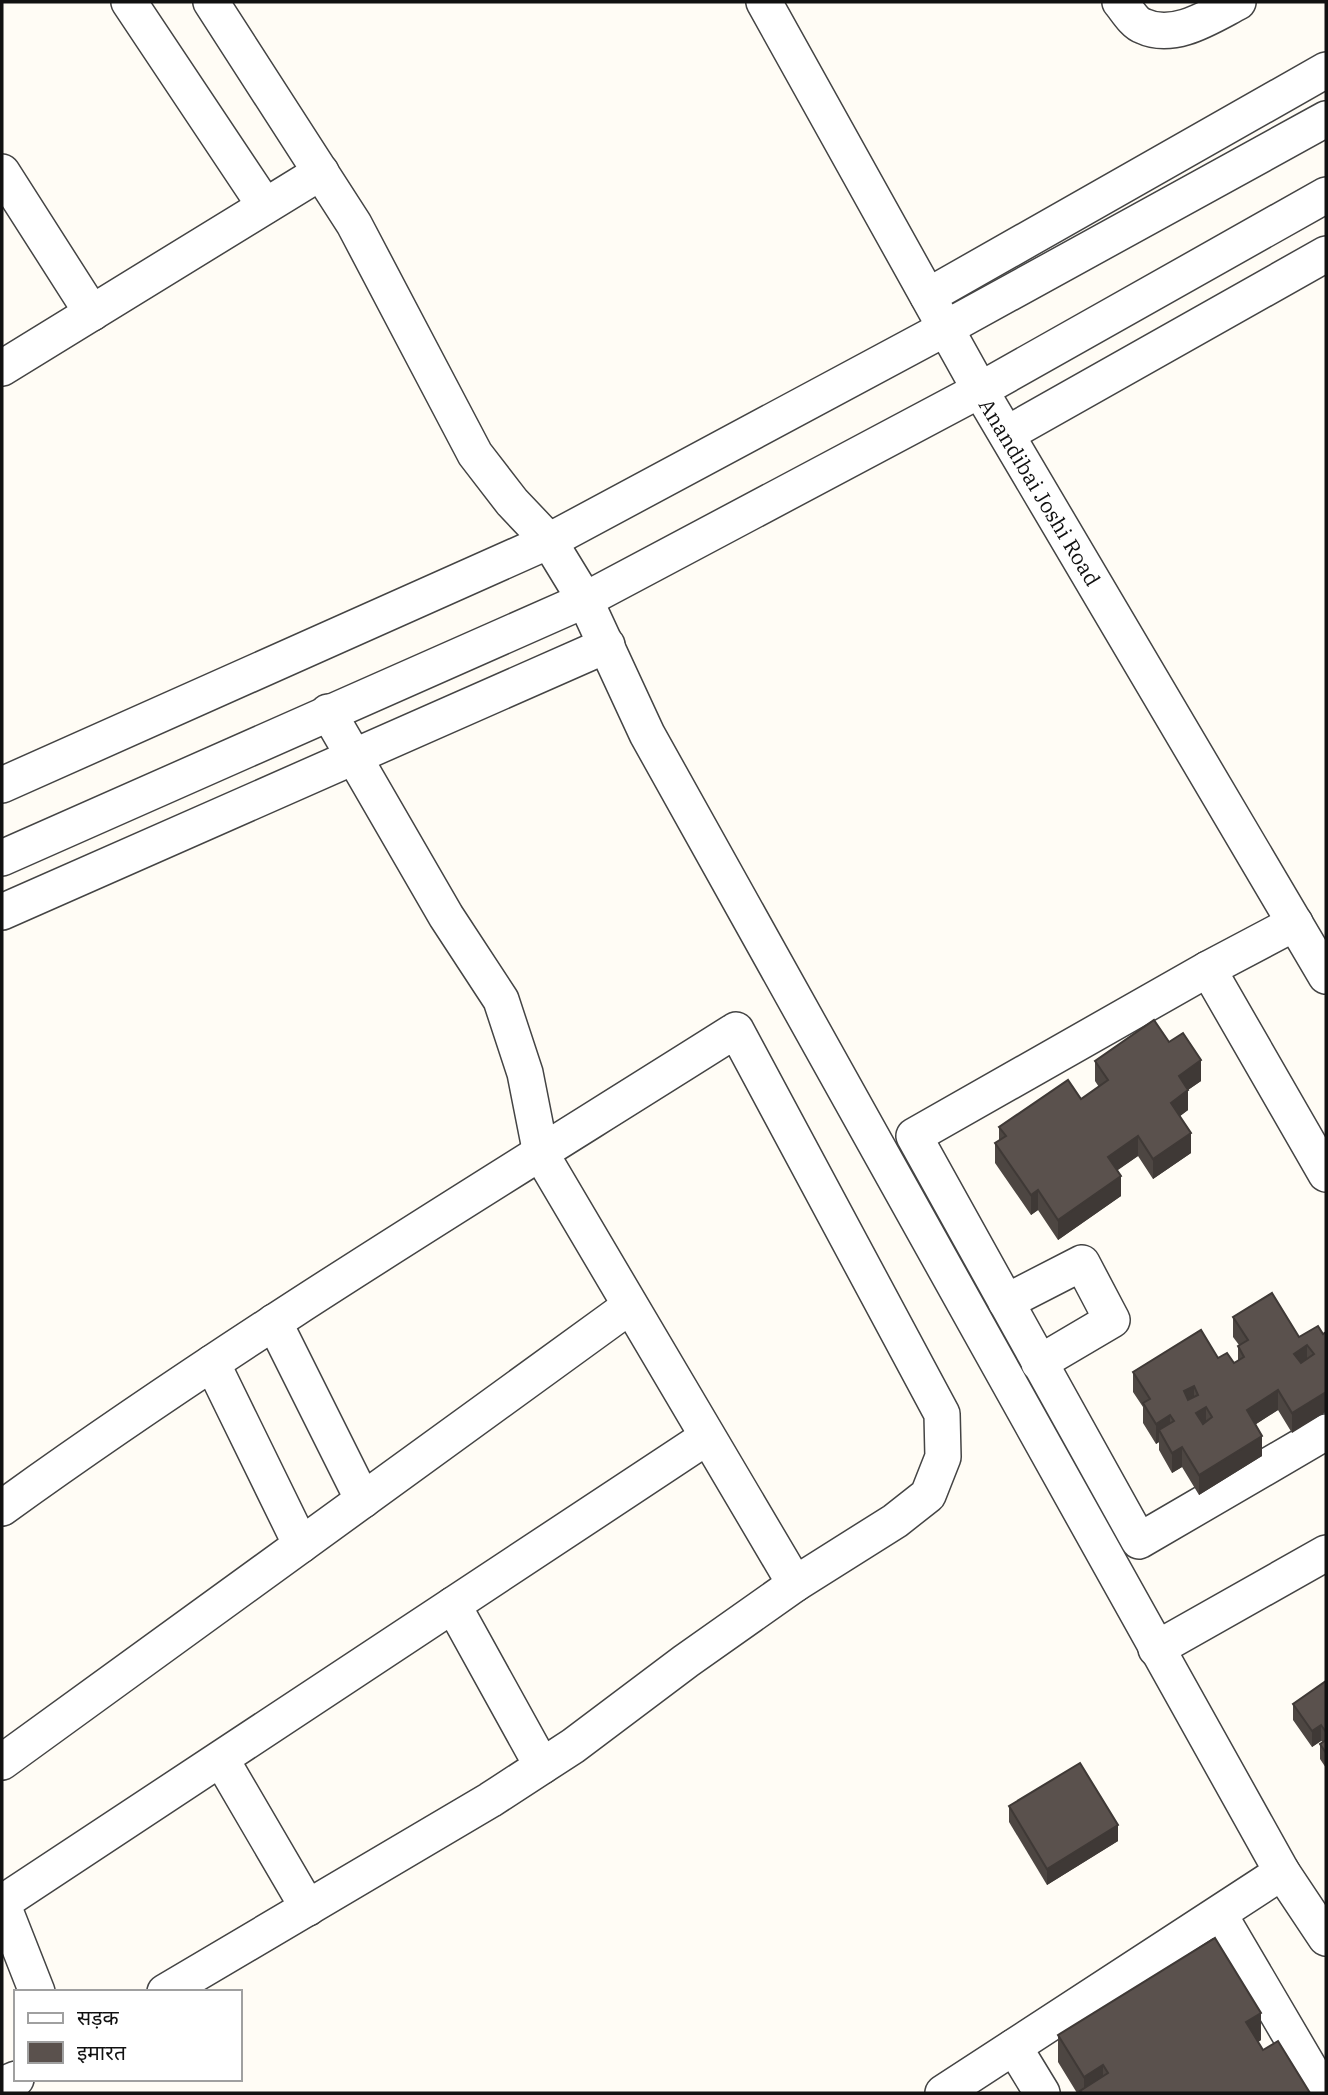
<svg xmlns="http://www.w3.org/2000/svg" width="1328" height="2095" viewBox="0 0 1328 2095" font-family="'IBM Plex Serif','Noto Sans Devanagari',serif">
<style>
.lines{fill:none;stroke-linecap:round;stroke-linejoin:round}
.minor-casing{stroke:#444;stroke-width:38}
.minor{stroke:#fff;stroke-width:35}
.wall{fill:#4d4642}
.shaded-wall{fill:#3f3936}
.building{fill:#5a514d;stroke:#3f3936;stroke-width:2;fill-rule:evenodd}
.labels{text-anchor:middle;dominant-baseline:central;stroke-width:7;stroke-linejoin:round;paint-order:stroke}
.street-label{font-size:21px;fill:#111;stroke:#fff}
</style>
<rect width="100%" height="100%" fill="#fffcf5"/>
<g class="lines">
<g class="minor-casing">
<g id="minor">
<path d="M 129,2 L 265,206"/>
<path d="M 211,2 L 354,224 L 475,454 L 512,502 L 549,541 L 585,600 L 647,734 L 1282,1872 L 1326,1938"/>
<path d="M 764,2 L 980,390 L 1326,976"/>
<path d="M 1120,2 C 1126,9 1134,23 1143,26 C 1174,41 1211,16 1238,2"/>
<path d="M 2,172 L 92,313"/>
<path d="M 928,296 L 1326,70"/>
<path d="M 2,368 L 321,172"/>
<path d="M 1007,434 L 1326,254"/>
<path d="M 328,712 L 446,916 L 501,1000 L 525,1073 L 541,1154 L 795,1584"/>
<path d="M 2,785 L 549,541 L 946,328 L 1326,119"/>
<path d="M 2,858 L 585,600 L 980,390 L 1326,195"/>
<path d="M 2,912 L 607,645"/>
<path d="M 1295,923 L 1208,969 L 914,1136 L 1139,1541 L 1326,1432"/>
<path d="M 1208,969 L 1326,1174"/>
<path d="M 1006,1302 L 1082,1263 L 1112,1320 L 1039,1363"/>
<path d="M 274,1322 L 363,1500"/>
<path d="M 212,1363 L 301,1545"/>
<path d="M 2,1508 C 239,1337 489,1186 736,1030 L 942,1414 L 943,1457 L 928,1495 L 895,1521 L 795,1584 L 686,1661 L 573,1746 L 490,1800 L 165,1992"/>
<path d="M 453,1605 L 542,1766"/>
<path d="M 1156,1649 L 1326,1553"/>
<path d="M 221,1759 L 308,1908"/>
<path d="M 2,1762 L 630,1306"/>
<path d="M 2,1903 L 707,1437"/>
<path d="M 2,1903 L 37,1992"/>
<path d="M 1219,1914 L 1324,2093"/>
<path d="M 1014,2047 L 1042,2093"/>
<path d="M 2,2085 L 16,2079"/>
<path d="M 943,2093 L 1282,1872"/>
</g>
</g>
<use href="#minor" class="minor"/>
</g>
<g class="wall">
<path d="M 1169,1042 L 1201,1081 L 1188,1090 L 1188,1110 L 1180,1116 L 1191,1153 L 1153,1179 L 1138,1156 L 1117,1170 L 1121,1196 L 1058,1240 L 1038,1210 L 1031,1215 L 995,1163 L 995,1143 L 999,1140 L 999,1127 L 1081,1099 L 1099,1087 L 1095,1081 L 1095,1061 Z"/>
<path d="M 1233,1317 L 1299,1337 L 1323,1334 L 1292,1433 L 1278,1410 L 1256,1424 L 1262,1456 L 1199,1495 L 1182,1467 L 1172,1473 L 1159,1450 L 1159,1442 L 1156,1444 L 1143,1423 L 1143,1407 L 1133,1392 L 1133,1372 L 1218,1358 L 1234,1363 L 1238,1361 L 1238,1346 L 1239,1345 L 1233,1337 Z"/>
<path d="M 1326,1681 L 1326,1768 L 1320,1759 L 1320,1744 L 1323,1742 L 1321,1741 L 1312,1747 L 1293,1720 L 1293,1704 Z"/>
<path d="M 1009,1806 L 1118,1841 L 1047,1885 L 1009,1822 Z"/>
<path d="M 1058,2035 L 1261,2040 L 1258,2042 L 1263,2050 L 1310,2093 L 1077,2093 L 1058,2062 Z"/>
</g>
<g class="shaded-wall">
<path d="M 1201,1060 L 1201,1081 L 1179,1096 L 1179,1076 Z"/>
<path d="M 1188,1090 L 1188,1110 L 1171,1123 L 1171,1103 Z"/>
<path d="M 1191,1133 L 1191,1153 L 1153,1179 L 1153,1159 Z"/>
<path d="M 1138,1136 L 1138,1156 L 1108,1177 L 1108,1157 Z"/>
<path d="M 1121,1176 L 1121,1196 L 1058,1240 L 1058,1220 Z"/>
<path d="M 1038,1190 L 1038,1210 L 1031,1215 L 1031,1195 Z"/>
<path d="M 1307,1345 L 1307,1365 L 1294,1374 L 1294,1354 Z"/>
<path d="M 1194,1386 L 1194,1406 L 1184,1411 L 1184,1391 Z"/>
<path d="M 1278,1390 L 1278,1410 L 1247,1430 L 1247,1410 Z"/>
<path d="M 1326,1392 L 1326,1412 L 1292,1433 L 1292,1413 Z"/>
<path d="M 1206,1407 L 1206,1427 L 1196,1433 L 1196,1413 Z"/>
<path d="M 1170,1415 L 1170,1435 L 1159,1430 L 1159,1442 L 1156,1444 L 1156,1424 Z"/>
<path d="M 1262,1436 L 1262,1456 L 1199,1495 L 1199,1475 Z"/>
<path d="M 1182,1447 L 1182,1467 L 1172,1473 L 1172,1453 Z"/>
<path d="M 1321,1725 L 1321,1741 L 1312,1747 L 1312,1731 Z"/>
<path d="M 1118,1825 L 1118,1841 L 1047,1885 L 1047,1869 Z"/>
<path d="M 1261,2013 L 1261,2040 L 1246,2050 L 1246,2022 Z"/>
<path d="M 1103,2065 L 1103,2093 L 1084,2093 L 1084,2077 Z"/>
</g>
<g class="building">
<path d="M 1154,1020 L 1169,1042 L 1183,1033 L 1201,1060 L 1179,1076 L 1188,1090 L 1171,1103 L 1191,1133 L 1153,1159 L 1138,1136 L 1108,1157 L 1121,1176 L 1058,1220 L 1038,1190 L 1031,1195 L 995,1143 L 1006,1136 L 999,1127 L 1068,1080 L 1081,1099 L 1108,1080 L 1095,1061 Z"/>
<path d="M 1272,1293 L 1299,1337 L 1318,1326 L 1323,1334 L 1326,1332 L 1326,1392 L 1292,1413 L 1278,1390 L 1247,1410 L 1262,1436 L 1199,1475 L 1182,1447 L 1172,1453 L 1159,1430 L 1174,1421 L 1170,1415 L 1156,1424 L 1143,1403 L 1150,1399 L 1133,1372 L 1201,1330 L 1218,1358 L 1227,1353 L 1234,1363 L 1244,1357 L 1238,1346 L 1248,1340 L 1233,1317 ZM 1307,1345 L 1314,1354 L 1301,1363 L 1294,1354 ZM 1194,1386 L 1198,1395 L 1188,1400 L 1184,1391 ZM 1206,1407 L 1212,1417 L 1203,1424 L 1196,1413 Z"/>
<path d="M 1326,1681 L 1326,1732 L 1321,1725 L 1312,1731 L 1293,1704 Z"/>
<path d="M 1326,1740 L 1326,1753 L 1320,1744 Z"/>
<path d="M 1080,1763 L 1118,1825 L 1047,1869 L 1009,1806 Z"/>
<path d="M 1215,1938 L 1261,2013 L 1246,2022 L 1263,2050 L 1278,2041 L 1310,2093 L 1082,2093 L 1080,2091 L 1108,2073 L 1103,2065 L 1084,2077 L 1058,2035 Z"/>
</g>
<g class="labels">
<g class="street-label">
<text transform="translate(1040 492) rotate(59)">Anandibai Joshi Road</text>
</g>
</g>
<rect width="1328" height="2095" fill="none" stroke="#111111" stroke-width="7"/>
<rect x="14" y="1990" width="228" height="91" fill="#ffffff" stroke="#a0a0a0" stroke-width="2"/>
<rect x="28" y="2013" width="35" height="10" fill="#ffffff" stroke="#a0a0a0" stroke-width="2"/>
<text x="77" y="2025" font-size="21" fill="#111111">सड़क</text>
<rect x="28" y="2042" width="35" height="21" fill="#5a514d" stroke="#a0a0a0" stroke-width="2"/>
<text x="77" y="2060" font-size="21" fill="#111111">इमारत</text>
</svg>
